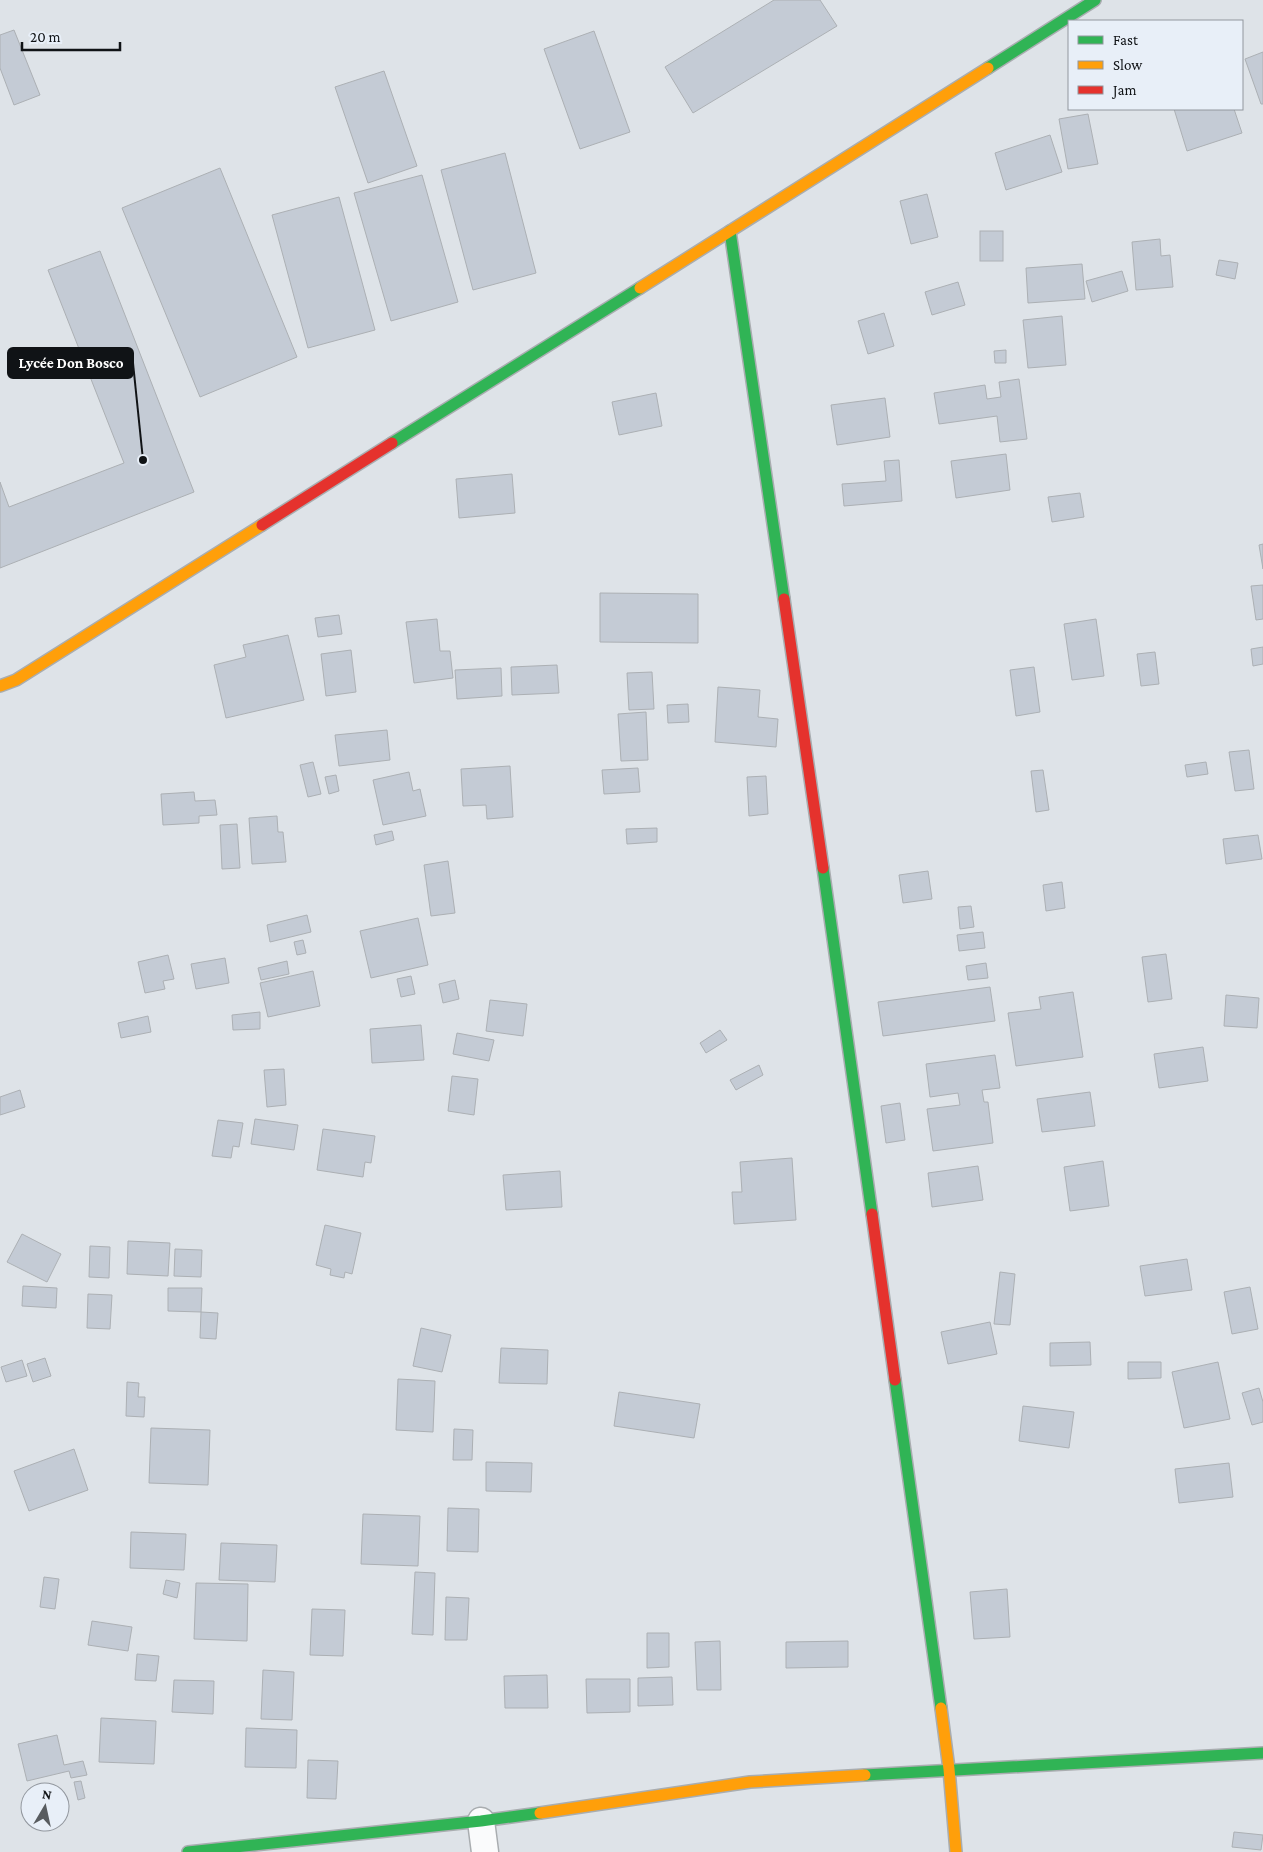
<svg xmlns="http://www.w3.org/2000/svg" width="1263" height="1852" viewBox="0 0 1263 1852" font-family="'Crimson Pro',serif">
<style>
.building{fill:#c4cbd5;stroke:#acb0b4}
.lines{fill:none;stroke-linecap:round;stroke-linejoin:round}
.street-casing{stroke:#a9adb0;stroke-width:29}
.fast-casing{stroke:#a9adb0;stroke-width:14}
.slow-casing{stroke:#a9adb0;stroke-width:14}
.jam-casing{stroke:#a9adb0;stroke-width:14}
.street{stroke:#fafbfc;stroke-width:26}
.fast{stroke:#30b455;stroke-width:11}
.slow{stroke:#ff9f0a;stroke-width:11}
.jam{stroke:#e5322d;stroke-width:11}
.leader{fill:none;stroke:#101316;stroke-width:2}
.callout-dot{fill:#101316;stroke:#e8eff8;stroke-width:2}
.callout{fill:#101316;stroke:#101316;stroke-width:2}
.callout-label{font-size:15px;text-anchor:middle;font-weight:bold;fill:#fff}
</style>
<rect width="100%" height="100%" fill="#dee3e8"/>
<g class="building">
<path d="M 774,0 L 820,0 L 837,26 L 693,113 L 665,67 Z"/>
<path d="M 14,30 L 40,95 L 14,105 L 0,68 L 0,35 Z"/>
<path d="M 594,31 L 630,132 L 580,149 L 544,49 Z"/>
<path d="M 1263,52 L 1263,104 L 1261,104 L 1245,59 Z"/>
<path d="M 384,71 L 417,166 L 368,183 L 335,87 Z"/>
<path d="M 1174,109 L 1234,109 L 1242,133 L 1187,151 Z"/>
<path d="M 1088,114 L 1098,164 L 1068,169 L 1059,119 Z"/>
<path d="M 1050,135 L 1062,172 L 1006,190 L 995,153 Z"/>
<path d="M 505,153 L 536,273 L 473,290 L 441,170 Z"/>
<path d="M 220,168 L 297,357 L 200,397 L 122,208 Z"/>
<path d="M 422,175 L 458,302 L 391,321 L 354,193 Z"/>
<path d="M 927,194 L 938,237 L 911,244 L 900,201 Z"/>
<path d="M 339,197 L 375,330 L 308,348 L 272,215 Z"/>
<rect x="980" y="231" width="23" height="30"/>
<path d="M 1160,239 L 1161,256 L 1170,255 L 1173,287 L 1136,290 L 1132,242 Z"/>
<path d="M 100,251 L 194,492 L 0,568 L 0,482 L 9,507 L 124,463 L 48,270 Z"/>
<path d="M 1219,260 L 1238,263 L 1235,279 L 1216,275 Z"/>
<path d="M 1082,264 L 1085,299 L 1028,303 L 1026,268 Z"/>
<path d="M 1122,271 L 1128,291 L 1092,302 L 1086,281 Z"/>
<path d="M 958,282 L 965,305 L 932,315 L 925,292 Z"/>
<path d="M 884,313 L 894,346 L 868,354 L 858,321 Z"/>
<path d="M 1062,316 L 1066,365 L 1028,368 L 1023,320 Z"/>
<path d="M 1006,350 L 1006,363 L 995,363 L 994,351 Z"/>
<path d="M 1019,379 L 1027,439 L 1000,442 L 997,416 L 939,424 L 934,393 L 985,385 L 987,399 L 1001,397 L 999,382 Z"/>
<path d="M 656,393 L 662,426 L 619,435 L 612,402 Z"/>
<path d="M 885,398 L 890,437 L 837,445 L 831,405 Z"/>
<path d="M 1006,454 L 1010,490 L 956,498 L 951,461 Z"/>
<path d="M 899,460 L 902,501 L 844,506 L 842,484 L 886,481 L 884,461 Z"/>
<path d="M 512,474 L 515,513 L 459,518 L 456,479 Z"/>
<path d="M 1080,493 L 1084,517 L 1052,522 L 1048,497 Z"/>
<path d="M 1263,544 L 1263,569 L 1259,545 Z"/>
<path d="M 1263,585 L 1263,619 L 1256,620 L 1251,586 Z"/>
<path d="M 600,593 L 698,594 L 698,643 L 600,642 Z"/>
<path d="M 339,615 L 342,634 L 318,637 L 315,618 Z"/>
<path d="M 437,619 L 440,651 L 450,651 L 453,678 L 414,683 L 406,622 Z"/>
<path d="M 1096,619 L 1104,676 L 1072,680 L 1064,624 Z"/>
<path d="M 288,635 L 304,700 L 226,718 L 214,665 L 246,657 L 243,645 Z"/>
<path d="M 1263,647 L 1263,664 L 1253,666 L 1251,649 Z"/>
<path d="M 351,650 L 356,692 L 326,696 L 321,654 Z"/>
<path d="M 1155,652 L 1159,684 L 1141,686 L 1137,654 Z"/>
<path d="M 557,665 L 559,693 L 512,695 L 511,667 Z"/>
<path d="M 1034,667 L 1040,712 L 1016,716 L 1010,670 Z"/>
<path d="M 501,668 L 502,696 L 457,699 L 455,670 Z"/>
<path d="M 652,672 L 654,709 L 629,710 L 627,673 Z"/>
<path d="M 718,687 L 760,690 L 758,717 L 778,719 L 776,747 L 715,742 Z"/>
<path d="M 688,704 L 689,722 L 668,723 L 667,705 Z"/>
<path d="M 646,712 L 648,760 L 621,761 L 618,714 Z"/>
<path d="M 387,730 L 390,760 L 339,766 L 335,735 Z"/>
<path d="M 1249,750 L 1254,789 L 1235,791 L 1229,752 Z"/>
<path d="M 313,762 L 321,794 L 308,797 L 300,765 Z"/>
<path d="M 1206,762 L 1208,774 L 1187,777 L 1185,765 Z"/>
<path d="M 510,766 L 513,817 L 487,819 L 486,805 L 463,806 L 461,769 Z"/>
<path d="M 638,768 L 640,792 L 604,794 L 602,770 Z"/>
<path d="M 1043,770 L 1049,810 L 1036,812 L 1031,771 Z"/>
<path d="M 409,772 L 413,791 L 420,789 L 426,816 L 383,825 L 373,780 Z"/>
<path d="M 336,775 L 339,791 L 329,794 L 325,777 Z"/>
<path d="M 766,776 L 768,814 L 749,816 L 747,777 Z"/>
<path d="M 194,792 L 195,801 L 215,800 L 217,815 L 199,816 L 199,823 L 163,825 L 161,794 Z"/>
<path d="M 277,816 L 278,832 L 283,832 L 286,862 L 252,864 L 249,818 Z"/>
<path d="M 237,824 L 240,868 L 222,869 L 220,825 Z"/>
<path d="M 657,828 L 657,842 L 627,844 L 626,829 Z"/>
<path d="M 392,831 L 394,840 L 376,845 L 374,835 Z"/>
<path d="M 1258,835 L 1262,859 L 1226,864 L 1223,839 Z"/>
<path d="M 448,861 L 455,913 L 431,916 L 424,865 Z"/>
<path d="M 928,871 L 932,899 L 903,903 L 899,875 Z"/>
<path d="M 1062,882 L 1065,908 L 1046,911 L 1043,885 Z"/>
<path d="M 971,906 L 974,927 L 960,929 L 958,907 Z"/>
<path d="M 307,915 L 311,932 L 270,942 L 267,925 Z"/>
<path d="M 418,918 L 428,965 L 371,978 L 360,931 Z"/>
<path d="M 983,932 L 985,948 L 959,951 L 957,935 Z"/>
<path d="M 303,940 L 306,953 L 297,955 L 294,942 Z"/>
<path d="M 1166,954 L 1172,999 L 1148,1002 L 1142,957 Z"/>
<path d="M 168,955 L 174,979 L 163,981 L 165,989 L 145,993 L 138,962 Z"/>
<path d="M 225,958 L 229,983 L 196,989 L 191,964 Z"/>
<path d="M 287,961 L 289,974 L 261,980 L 258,968 Z"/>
<path d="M 986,963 L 988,978 L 968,980 L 966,966 Z"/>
<path d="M 313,971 L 320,1006 L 268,1017 L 260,983 Z"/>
<path d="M 411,976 L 415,994 L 401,997 L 397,979 Z"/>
<path d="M 455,980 L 459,999 L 443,1003 L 439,984 Z"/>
<path d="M 990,987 L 995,1021 L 883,1036 L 878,1002 Z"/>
<path d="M 1073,992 L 1083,1057 L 1016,1066 L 1008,1013 L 1041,1009 L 1039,997 Z"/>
<path d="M 1226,995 L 1259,998 L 1257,1028 L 1224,1026 Z"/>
<path d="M 490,1000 L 527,1004 L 523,1036 L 486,1031 Z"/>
<path d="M 260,1012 L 260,1029 L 233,1030 L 232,1015 Z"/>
<path d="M 148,1016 L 151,1032 L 121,1038 L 118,1023 Z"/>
<path d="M 421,1025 L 424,1060 L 372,1063 L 370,1029 Z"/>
<path d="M 720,1030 L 727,1040 L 706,1053 L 700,1043 Z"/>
<path d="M 457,1033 L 494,1040 L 489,1061 L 453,1054 Z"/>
<path d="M 1203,1047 L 1208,1081 L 1159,1088 L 1154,1054 Z"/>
<path d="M 995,1055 L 1000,1088 L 982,1090 L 984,1102 L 988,1102 L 993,1143 L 933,1151 L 927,1109 L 960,1105 L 958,1093 L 930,1097 L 926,1064 Z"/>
<path d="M 759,1065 L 763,1075 L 736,1090 L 730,1080 Z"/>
<path d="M 284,1069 L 286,1105 L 267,1107 L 264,1070 Z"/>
<path d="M 452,1076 L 478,1079 L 474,1115 L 448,1111 Z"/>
<path d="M 20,1090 L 25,1107 L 0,1115 L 0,1097 Z"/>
<path d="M 1090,1092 L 1095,1126 L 1042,1132 L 1037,1099 Z"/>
<path d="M 900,1103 L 905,1140 L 886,1143 L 881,1106 Z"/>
<path d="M 255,1119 L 298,1125 L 294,1150 L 251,1144 Z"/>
<path d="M 218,1120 L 243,1123 L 239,1147 L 233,1146 L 231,1158 L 212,1156 Z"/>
<path d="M 323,1129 L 375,1136 L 371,1163 L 365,1162 L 363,1177 L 317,1170 Z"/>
<path d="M 792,1158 L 796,1220 L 734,1224 L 732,1192 L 742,1192 L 740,1162 Z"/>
<path d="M 1103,1161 L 1109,1206 L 1070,1211 L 1064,1167 Z"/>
<path d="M 978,1166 L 983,1200 L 932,1207 L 928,1173 Z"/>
<path d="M 560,1171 L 562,1207 L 506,1210 L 503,1175 Z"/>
<path d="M 325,1225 L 361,1233 L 352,1274 L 345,1272 L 344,1278 L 330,1275 L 331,1269 L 316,1265 Z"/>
<path d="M 22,1234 L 61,1254 L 47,1282 L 7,1262 Z"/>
<path d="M 128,1241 L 170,1243 L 168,1276 L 127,1274 Z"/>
<path d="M 90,1246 L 110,1247 L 109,1278 L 89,1277 Z"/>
<path d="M 175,1249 L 202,1250 L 201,1277 L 174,1276 Z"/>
<path d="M 1187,1259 L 1192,1290 L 1145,1296 L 1140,1266 Z"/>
<path d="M 1000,1272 L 1015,1274 L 1010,1325 L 994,1324 Z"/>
<path d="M 23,1286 L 57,1288 L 56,1308 L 22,1306 Z"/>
<path d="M 1250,1287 L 1258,1329 L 1232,1334 L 1224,1292 Z"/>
<path d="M 168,1288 L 202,1288 L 201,1312 L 168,1311 Z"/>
<path d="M 88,1294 L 112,1295 L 110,1329 L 87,1328 Z"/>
<path d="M 201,1312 L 218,1313 L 216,1339 L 200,1338 Z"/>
<path d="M 990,1322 L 997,1354 L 948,1364 L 941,1332 Z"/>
<path d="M 421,1328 L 451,1335 L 442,1372 L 413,1366 Z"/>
<path d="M 1090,1342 L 1091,1365 L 1050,1366 L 1050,1343 Z"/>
<path d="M 501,1348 L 548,1350 L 547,1384 L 499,1383 Z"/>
<path d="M 45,1358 L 51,1376 L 33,1382 L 27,1364 Z"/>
<path d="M 22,1360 L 27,1376 L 6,1382 L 1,1367 Z"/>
<path d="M 1128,1362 L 1161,1362 L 1161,1378 L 1128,1379 Z"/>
<path d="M 1218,1362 L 1230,1419 L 1184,1428 L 1172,1372 Z"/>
<path d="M 398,1379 L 435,1381 L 433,1432 L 396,1430 Z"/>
<path d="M 127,1382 L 139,1383 L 138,1397 L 145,1397 L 144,1417 L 126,1416 Z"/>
<path d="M 1259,1388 L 1263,1402 L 1263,1422 L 1252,1425 L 1242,1393 Z"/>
<path d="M 619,1392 L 700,1404 L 694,1438 L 614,1426 Z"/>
<path d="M 1023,1406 L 1074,1412 L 1069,1448 L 1019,1441 Z"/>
<path d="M 151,1428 L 210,1430 L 208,1485 L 149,1483 Z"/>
<path d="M 454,1429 L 473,1430 L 472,1460 L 453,1460 Z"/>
<path d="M 74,1449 L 88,1490 L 29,1511 L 14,1471 Z"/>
<path d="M 486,1462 L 532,1463 L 531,1492 L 486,1491 Z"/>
<path d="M 1229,1463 L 1233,1497 L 1179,1503 L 1175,1469 Z"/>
<path d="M 448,1508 L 479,1509 L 478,1552 L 447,1551 Z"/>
<path d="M 363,1514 L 420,1516 L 418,1566 L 361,1564 Z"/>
<path d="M 131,1532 L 186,1534 L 184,1570 L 130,1568 Z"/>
<path d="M 221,1543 L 277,1545 L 275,1582 L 219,1580 Z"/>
<path d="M 415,1572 L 435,1573 L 433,1635 L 412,1634 Z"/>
<path d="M 44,1577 L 59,1579 L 55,1609 L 40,1607 Z"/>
<path d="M 166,1580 L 180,1583 L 177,1598 L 163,1594 Z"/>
<path d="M 196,1583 L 248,1584 L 247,1641 L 194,1639 Z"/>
<path d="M 1007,1589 L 1010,1637 L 974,1639 L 970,1592 Z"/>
<path d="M 446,1597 L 469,1598 L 467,1640 L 445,1640 Z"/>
<path d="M 312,1609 L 345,1610 L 343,1656 L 310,1655 Z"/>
<path d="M 92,1621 L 132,1627 L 128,1651 L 88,1645 Z"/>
<path d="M 647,1633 L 669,1633 L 669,1667 L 647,1668 Z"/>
<path d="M 720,1641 L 721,1690 L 697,1690 L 695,1642 Z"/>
<path d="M 848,1641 L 848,1667 L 786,1668 L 786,1642 Z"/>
<path d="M 137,1654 L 159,1656 L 156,1681 L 135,1680 Z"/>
<path d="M 263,1670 L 294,1672 L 292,1720 L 261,1719 Z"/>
<path d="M 547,1675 L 548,1708 L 505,1708 L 504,1676 Z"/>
<path d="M 672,1677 L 673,1705 L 638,1706 L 638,1678 Z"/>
<path d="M 586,1679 L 630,1679 L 630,1712 L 587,1713 Z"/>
<path d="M 174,1680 L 214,1681 L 213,1714 L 172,1712 Z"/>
<path d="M 101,1718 L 156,1721 L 154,1764 L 99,1762 Z"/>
<path d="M 246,1728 L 297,1730 L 296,1768 L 245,1767 Z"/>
<path d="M 57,1735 L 64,1765 L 83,1761 L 87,1775 L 71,1778 L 69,1771 L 27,1781 L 18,1744 Z"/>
<path d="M 308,1760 L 338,1761 L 336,1799 L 307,1798 Z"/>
<path d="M 81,1781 L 85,1798 L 78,1800 L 74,1782 Z"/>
<path d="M 1234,1832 L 1263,1835 L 1261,1850 L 1232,1847 Z"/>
</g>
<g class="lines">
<g class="street-casing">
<path id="street" d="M 481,1821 L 485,1852"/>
</g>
<g class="fast-casing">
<g id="fast">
<path d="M 988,68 L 1095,0"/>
<path d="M 730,231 L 784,599"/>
<path d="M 392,443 L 640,288"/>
<path d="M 823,868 L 872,1214"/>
<path d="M 895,1380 L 941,1708"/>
<path d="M 865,1775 L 1263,1753"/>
<path d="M 188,1852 L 481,1821 L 540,1813"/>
</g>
</g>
<g class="slow-casing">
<g id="slow">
<path d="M 640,288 L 988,68"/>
<path d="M 0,686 L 16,680 L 262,525"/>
<path d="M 941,1708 L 949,1769 L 956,1852"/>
<path d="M 540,1813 L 750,1782 L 865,1775"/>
</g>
</g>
<g class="jam-casing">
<g id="jam">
<path d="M 262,525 L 392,443"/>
<path d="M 784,599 L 823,868"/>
<path d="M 872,1214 L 895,1380"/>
</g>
</g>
<use href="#street" class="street"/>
<use href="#fast" class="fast"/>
<use href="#slow" class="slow"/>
<use href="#jam" class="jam"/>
</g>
<path class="leader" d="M143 460L133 363"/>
<circle class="callout-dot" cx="143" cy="460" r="5"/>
<rect class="callout" x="8" y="348" width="125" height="30" rx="5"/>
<g class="callout-label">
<text x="71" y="368">Lycée Don Bosco</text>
</g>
<rect x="1068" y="20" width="175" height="90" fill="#e8eff8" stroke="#92979e"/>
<rect x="1078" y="36" width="25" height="8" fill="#30b455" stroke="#92979e"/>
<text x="1113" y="45" font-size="15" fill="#101316">Fast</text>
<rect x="1078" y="61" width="25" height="8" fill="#ff9f0a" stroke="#92979e"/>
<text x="1113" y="70" font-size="15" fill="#101316">Slow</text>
<rect x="1078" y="86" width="25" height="8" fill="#e5322d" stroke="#92979e"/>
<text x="1113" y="95" font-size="15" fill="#101316">Jam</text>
<g transform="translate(45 1807) rotate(9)"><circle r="24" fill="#e8eff8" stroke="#92979e"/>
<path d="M0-4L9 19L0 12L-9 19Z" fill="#585c60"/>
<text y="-8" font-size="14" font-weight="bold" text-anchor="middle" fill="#101316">N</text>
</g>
<path d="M22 42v8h98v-8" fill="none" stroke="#101316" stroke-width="2.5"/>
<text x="30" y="42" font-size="15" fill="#101316" stroke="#e8eff8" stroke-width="4" paint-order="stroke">20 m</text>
</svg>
